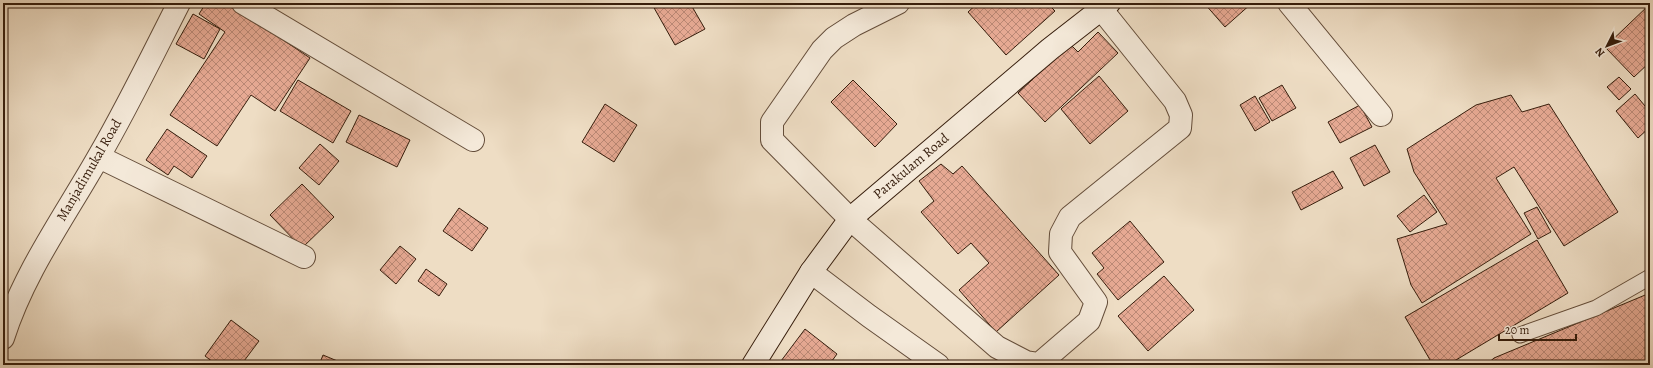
<svg xmlns="http://www.w3.org/2000/svg" width="1653" height="368" viewBox="0 0 1653 368" font-family="Alegreya,serif">
<style>
.building{fill:url(#building-cross-hatch);stroke:#361d0c}
.lines{fill:none;stroke-linecap:round;stroke-linejoin:round}
.lane-casing{stroke:#644d3a;stroke-width:17}
.street-casing{stroke:#644d3a;stroke-width:24}
.secondary-casing{stroke:#361d0c;stroke-width:24}
.lane{stroke:#f4e9d9;stroke-width:15}
.street{stroke:#f4e9d9;stroke-width:22}
.secondary{stroke:#f4e9d9;stroke-width:22}
.labels{text-anchor:middle;dominant-baseline:central;stroke-width:4;stroke-linejoin:round;paint-order:stroke}
.street-label{font-size:14px;fill:#361d0c;stroke:#f4e9d9}
</style>
<defs>
<pattern id="building-cross-hatch" width="8" height="8" patternUnits="userSpaceOnUse"><rect width="8" height="8" fill="#e6a993"/><path d="M0 0l8 8M0 8l8-8" fill="none" stroke="#bb8976"/></pattern>
</defs>
<rect width="100%" height="100%" fill="#eeddc4"/>
<filter id="stains"><feTurbulence type="fractalNoise" baseFrequency=".005" numOctaves="4"/><feColorMatrix values="0 0 0 0 .2 0 0 0 0 .09 0 0 0 0 .02 0 0 0 .5 -.17"/></filter>
<radialGradient id="worn" r=".72"><stop offset=".6" stop-color="#630" stop-opacity="0"/><stop offset="1" stop-color="#630" stop-opacity=".3"/></radialGradient>
<g class="building">
<path d="M 206,3 L 228,3 L 310,58 L 275,111 L 251,95 L 217,146 L 170,115 L 225,32 L 199,14 Z"/>
<path d="M 658,3 L 690,3 L 705,29 L 675,45 L 653,6 Z"/>
<path d="M 978,3 L 1000,3 L 1002,4 L 1003,3 L 1047,3 L 1055,11 L 1006,55 L 968,12 Z"/>
<path d="M 1204,3 L 1252,3 L 1225,27 Z"/>
<path d="M 1650,4 L 1650,62 L 1634,77 L 1605,47 Z"/>
<path d="M 193,14 L 220,29 L 204,59 L 176,44 Z"/>
<path d="M 1098,32 L 1118,53 L 1045,122 L 1018,93 L 1070,44 L 1078,52 Z"/>
<path d="M 1099,76 L 1128,111 L 1090,144 L 1061,109 Z"/>
<path d="M 1619,77 L 1631,89 L 1619,100 L 1607,87 Z"/>
<path d="M 298,80 L 351,111 L 333,143 L 280,111 Z"/>
<path d="M 853,80 L 897,124 L 875,147 L 831,102 Z"/>
<path d="M 1282,85 L 1296,108 L 1272,121 L 1259,98 Z"/>
<path d="M 1635,94 L 1650,112 L 1650,127 L 1638,138 L 1616,111 Z"/>
<path d="M 1511,95 L 1522,112 L 1549,104 L 1618,212 L 1564,246 L 1514,167 L 1496,178 L 1531,234 L 1422,303 L 1411,285 L 1397,239 L 1447,224 L 1414,172 L 1407,149 L 1476,105 Z"/>
<path d="M 1255,96 L 1270,122 L 1255,131 L 1240,105 Z"/>
<path d="M 605,104 L 637,125 L 614,162 L 582,142 Z"/>
<path d="M 1360,105 L 1372,127 L 1340,143 L 1328,122 Z"/>
<path d="M 359,115 L 410,140 L 397,167 L 346,142 Z"/>
<path d="M 167,129 L 207,156 L 192,178 L 174,166 L 168,175 L 146,160 Z"/>
<path d="M 320,144 L 339,161 L 319,185 L 299,168 Z"/>
<path d="M 1375,145 L 1390,172 L 1364,186 L 1350,158 Z"/>
<path d="M 941,164 L 953,174 L 962,166 L 1059,275 L 996,332 L 959,290 L 989,263 L 971,243 L 958,254 L 921,212 L 934,201 L 919,181 Z"/>
<path d="M 1333,171 L 1343,188 L 1301,210 L 1292,192 Z"/>
<path d="M 302,184 L 334,217 L 302,248 L 270,215 Z"/>
<path d="M 1424,195 L 1437,212 L 1410,232 L 1397,216 Z"/>
<path d="M 1537,207 L 1551,232 L 1538,239 L 1524,213 Z"/>
<path d="M 459,208 L 488,228 L 472,251 L 443,231 Z"/>
<path d="M 1130,221 L 1164,262 L 1118,300 L 1097,274 L 1104,268 L 1092,253 Z"/>
<path d="M 1537,240 L 1568,293 L 1451,363 L 1453,365 L 1433,365 L 1405,317 Z"/>
<path d="M 400,246 L 416,259 L 396,284 L 380,270 Z"/>
<path d="M 426,269 L 447,284 L 439,296 L 418,281 Z"/>
<path d="M 1164,276 L 1194,310 L 1148,351 L 1118,316 Z"/>
<path d="M 1650,293 L 1650,365 L 1486,365 L 1494,358 Z"/>
<path d="M 231,320 L 259,341 L 241,365 L 217,365 L 205,356 Z"/>
<path d="M 805,329 L 837,354 L 829,365 L 787,365 L 781,361 Z"/>
<path d="M 323,355 L 347,365 L 319,365 Z"/>
<path d="M 1254,361 L 1258,365 L 1250,365 Z"/>
</g>
<g class="lines">
<g class="lane-casing">
<path id="lane" d="M 1520,335 L 1596,308 L 1650,277"/>
</g>
<g class="street-casing">
<g id="street">
<path d="M 243,3 L 473,140"/>
<path d="M 898,3 L 854,25 L 834,38 L 822,50 L 772,122 L 772,140 L 850,219 L 997,347 L 1026,362 L 1039,364 L 1089,321 L 1096,302 L 1060,252 L 1061,234 L 1070,217 L 1180,128 L 1181,115 L 1175,101 L 1102,10"/>
<path d="M 1289,3 L 1381,115"/>
<path d="M 99,157 L 304,257"/>
<path d="M 811,272 L 869,316 L 938,365"/>
<path d="M 3,338 C 24,272 65,216 99,156 C 128,106 153,54 179,3"/>
</g>
</g>
<g class="secondary-casing">
<path id="secondary" d="M 753,365 L 811,272 L 850,219 L 1050,49 L 1109,3"/>
</g>
<use href="#lane" class="lane"/>
<use href="#street" class="street"/>
<use href="#secondary" class="secondary"/>
</g>
<g class="labels">
<g class="street-label">
<text transform="translate(911 166) rotate(-40)">Parakulam Road</text>
<text transform="translate(89 170) rotate(-60)">Manjadimukal Road</text>
</g>
</g>
<rect width="1653" height="368" fill="none" stroke="#eeddc4" stroke-width="16"/>
<rect x="4" y="4" width="1645" height="360" fill="none" stroke="#361d0c" stroke-width="2"/>
<rect x="8" y="8" width="1637" height="352" fill="none" stroke="#361d0c"/>
<g transform="translate(1607 46) rotate(228)" stroke="#f4e9d9" stroke-width="3" paint-order="stroke">
<path d="M0-3L7 15L0 10L-7 15Z" fill="#361d0c"/>
<text y="-6" font-size="11" font-weight="bold" text-anchor="middle" fill="#361d0c">N</text>
</g>
<path d="M1499 334v6h77v-6" fill="none" stroke="#361d0c" stroke-width="2"/>
<text x="1505" y="334" font-size="12" fill="#361d0c" stroke="#f4e9d9" stroke-width="3" paint-order="stroke">20 m</text>
<rect width="100%" height="100%" filter="url(#stains)"/>
<rect width="100%" height="100%" fill="url(#worn)"/>
</svg>
